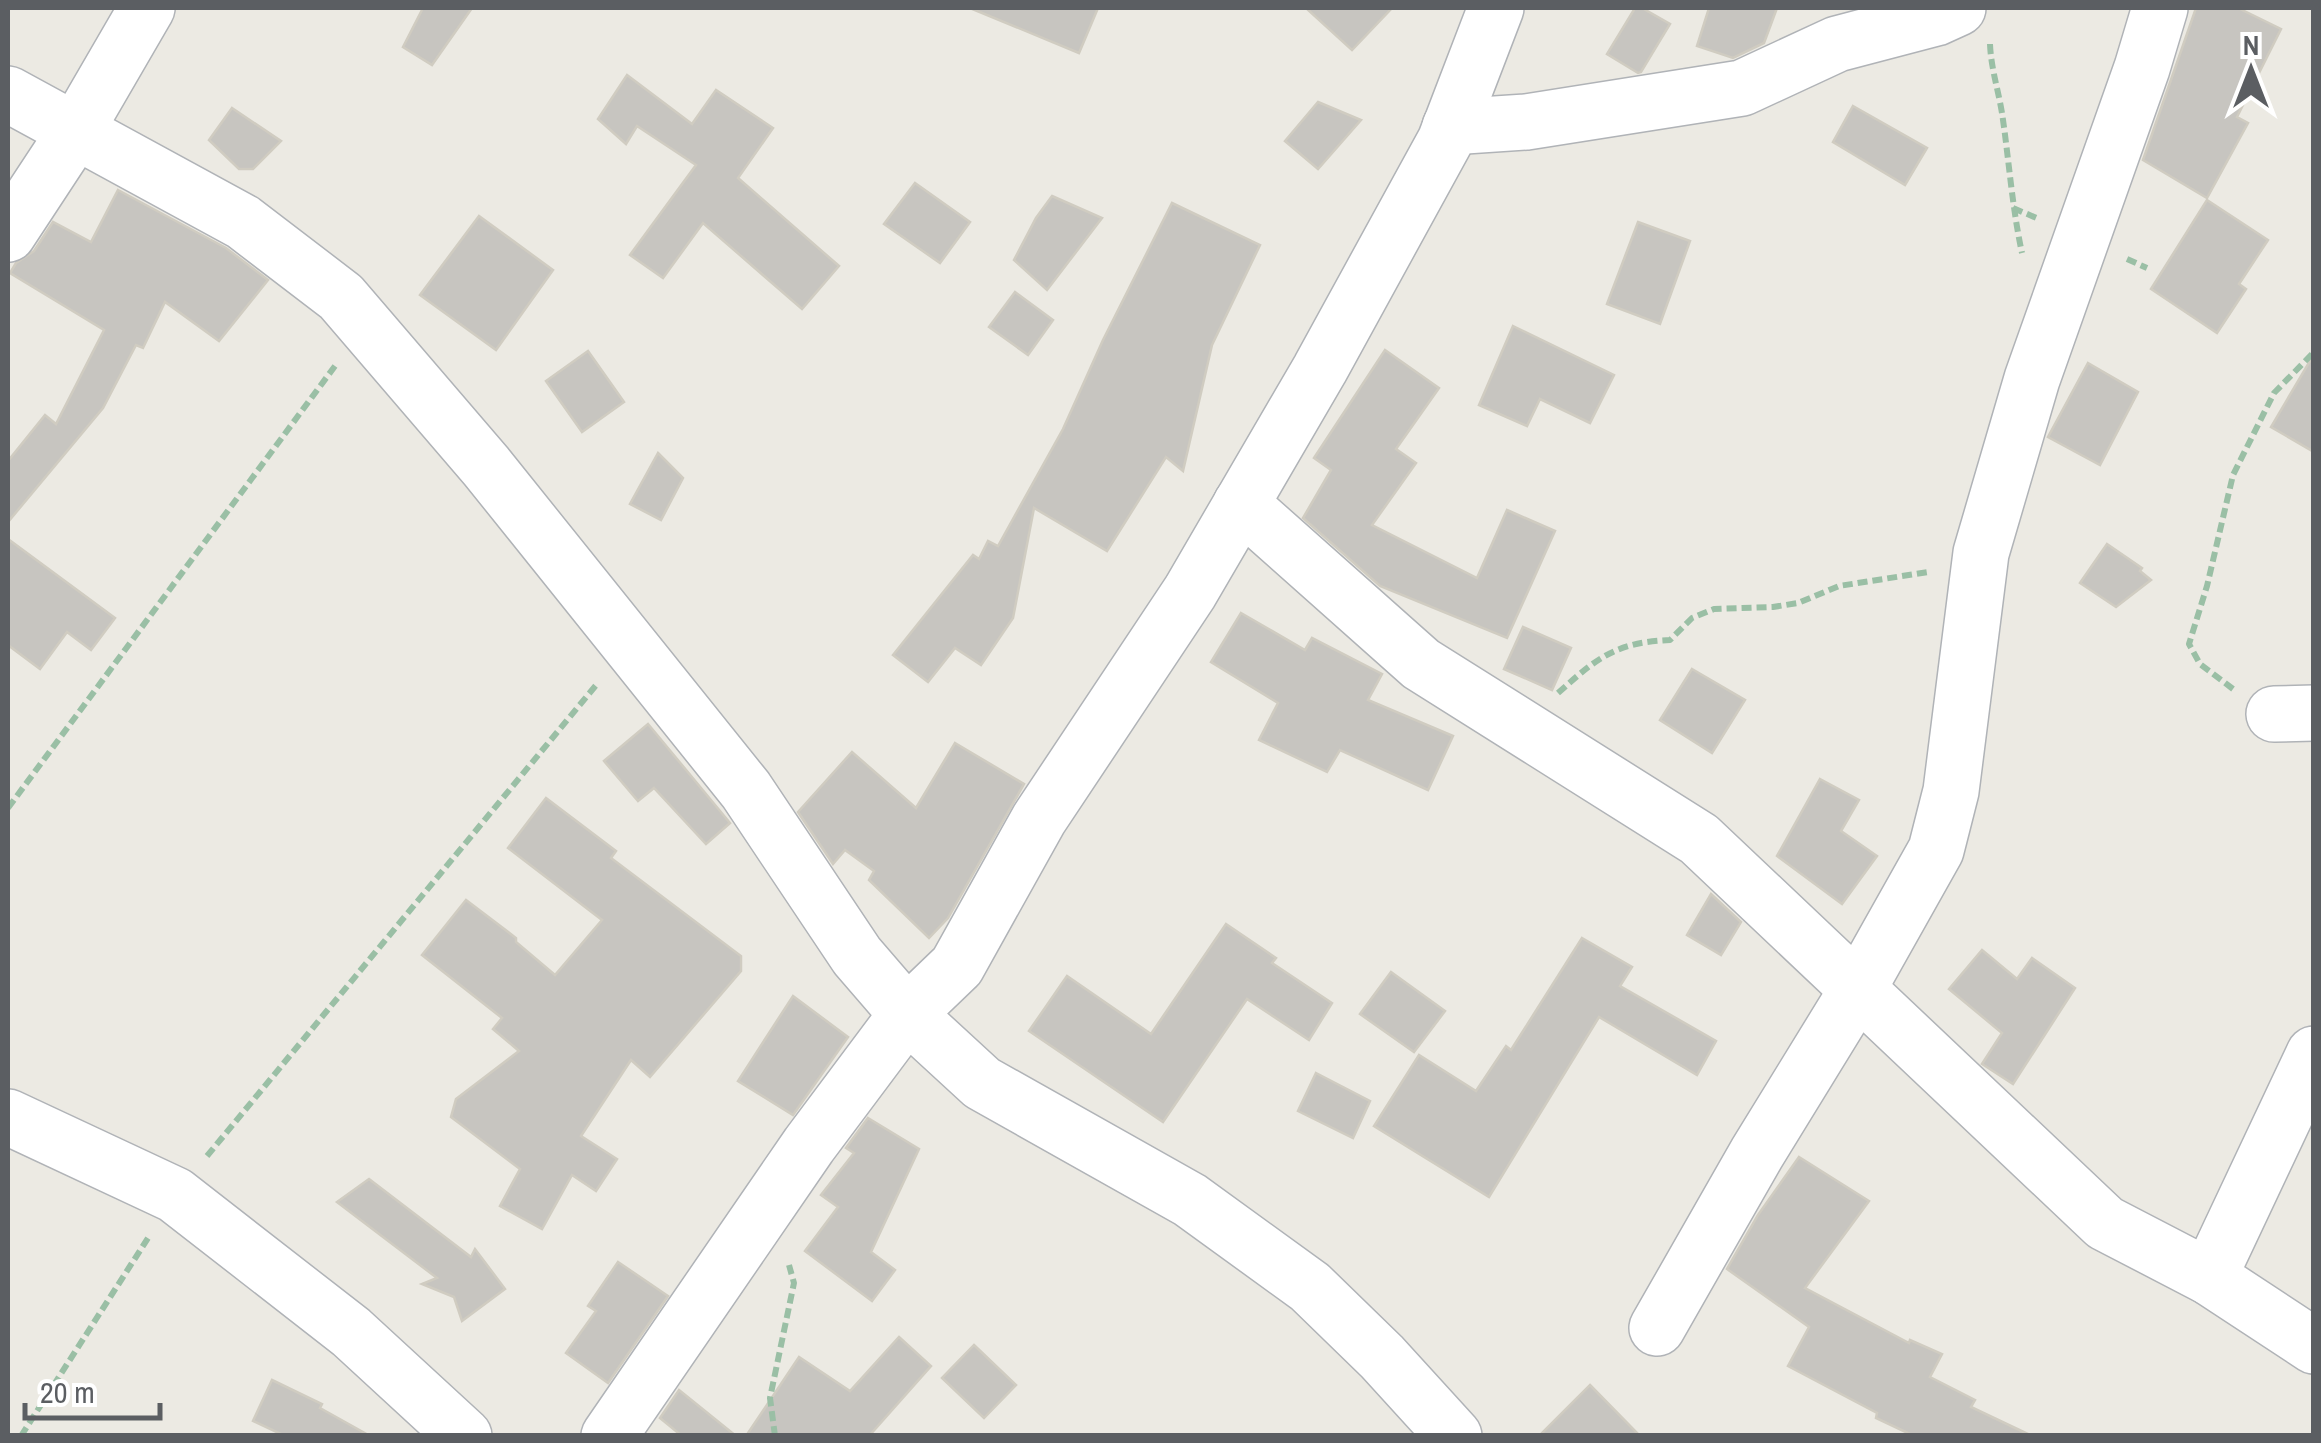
<svg xmlns="http://www.w3.org/2000/svg" width="2321" height="1443" viewBox="0 0 2321 1443" font-family="'Archivo Narrow',sans-serif">
<style>
.building{fill:#c7c5c0;stroke:#d0ccc1;stroke-width:2.5}
.lines{fill:none;stroke-linecap:round;stroke-linejoin:round}
.minor-casing{stroke:#b0b3b7;stroke-width:58}
.path{stroke:#9abfa5;stroke-width:6;stroke-dasharray:10 5;stroke-linecap:butt}
.minor{stroke:#fff;stroke-width:55}
</style>
<rect width="100%" height="100%" fill="#eceae3"/>
<g class="building">
<path d="M 423,8 L 472,8 L 432,65 L 403,47 Z"/>
<path d="M 970,8 L 1098,8 L 1079,53 Z"/>
<path d="M 1306,8 L 1392,8 L 1352,50 Z"/>
<path d="M 1635,8 L 1642,8 L 1670,24 L 1641,72 L 1638,73 L 1607,54 Z"/>
<path d="M 1709,8 L 1777,8 L 1764,43 L 1733,58 L 1697,46 Z"/>
<path d="M 2196,8 L 2238,8 L 2281,29 L 2237,117 L 2248,123 L 2207,198 L 2143,160 Z"/>
<path d="M 627,75 L 692,124 L 716,90 L 773,128 L 738,178 L 839,266 L 802,309 L 703,223 L 663,278 L 630,255 L 696,165 L 637,126 L 626,144 L 598,119 Z"/>
<path d="M 1318,102 L 1361,120 L 1318,169 L 1285,141 Z"/>
<path d="M 1853,106 L 1927,148 L 1905,185 L 1833,142 Z"/>
<path d="M 232,108 L 281,141 L 253,169 L 239,169 L 209,140 Z"/>
<path d="M 915,183 L 970,222 L 940,263 L 884,224 Z"/>
<path d="M 118,190 L 226,248 L 268,280 L 219,341 L 165,302 L 143,348 L 136,345 L 103,408 L 8,522 L 8,461 L 45,415 L 56,424 L 104,330 L 10,273 L 16,263 L 34,251 L 53,222 L 91,242 Z"/>
<path d="M 1052,196 L 1102,218 L 1047,290 L 1014,260 L 1036,218 Z"/>
<path d="M 2207,200 L 2268,240 L 2239,284 L 2246,289 L 2217,333 L 2151,289 Z"/>
<path d="M 1172,203 L 1260,245 L 1212,345 L 1183,471 L 1166,457 L 1107,551 L 1034,508 L 1013,618 L 981,665 L 955,648 L 928,682 L 893,655 L 973,555 L 979,559 L 988,541 L 998,546 L 1063,429 L 1103,340 Z"/>
<path d="M 479,216 L 553,270 L 496,350 L 420,295 Z"/>
<path d="M 1638,222 L 1690,241 L 1660,324 L 1607,304 Z"/>
<path d="M 1015,292 L 1053,320 L 1028,355 L 989,327 Z"/>
<path d="M 1513,326 L 1614,375 L 1590,423 L 1540,399 L 1527,426 L 1479,405 Z"/>
<path d="M 1385,350 L 1439,388 L 1396,449 L 1416,463 L 1372,525 L 1477,578 L 1507,510 L 1555,531 L 1507,638 L 1380,586 L 1303,518 L 1331,470 L 1314,458 Z"/>
<path d="M 588,351 L 624,402 L 582,432 L 546,381 Z"/>
<path d="M 2314,354 L 2314,452 L 2271,427 Z"/>
<path d="M 2088,363 L 2138,392 L 2100,465 L 2048,437 Z"/>
<path d="M 658,453 L 683,478 L 661,520 L 630,504 Z"/>
<path d="M 8,539 L 115,618 L 91,650 L 67,632 L 40,669 L 8,645 Z"/>
<path d="M 2107,544 L 2142,568 L 2140,571 L 2151,580 L 2116,607 L 2080,583 Z"/>
<path d="M 1241,613 L 1305,650 L 1312,638 L 1382,674 L 1368,700 L 1453,736 L 1428,790 L 1340,750 L 1327,772 L 1259,740 L 1278,703 L 1211,662 Z"/>
<path d="M 1523,627 L 1571,648 L 1552,690 L 1504,669 Z"/>
<path d="M 1692,669 L 1745,700 L 1712,753 L 1660,720 Z"/>
<path d="M 648,724 L 730,823 L 706,844 L 654,788 L 638,801 L 604,761 Z"/>
<path d="M 955,743 L 1024,784 L 948,918 L 929,938 L 869,880 L 874,871 L 845,850 L 833,864 L 798,812 L 852,752 L 916,808 Z"/>
<path d="M 1820,779 L 1859,800 L 1841,831 L 1877,856 L 1842,904 L 1777,856 Z"/>
<path d="M 546,798 L 616,851 L 611,858 L 741,956 L 741,971 L 650,1077 L 631,1060 L 581,1136 L 617,1159 L 596,1191 L 572,1175 L 542,1229 L 500,1206 L 520,1169 L 451,1117 L 456,1099 L 519,1051 L 493,1029 L 502,1018 L 422,955 L 466,900 L 516,938 L 516,942 L 555,975 L 602,920 L 508,848 Z"/>
<path d="M 1711,894 L 1741,922 L 1721,955 L 1687,935 Z"/>
<path d="M 1226,924 L 1276,958 L 1272,963 L 1332,1003 L 1309,1040 L 1247,999 L 1163,1122 L 1029,1031 L 1067,976 L 1151,1034 Z"/>
<path d="M 1582,938 L 1632,967 L 1620,986 L 1716,1041 L 1697,1075 L 1599,1017 L 1489,1197 L 1374,1126 L 1419,1055 L 1476,1091 L 1506,1046 L 1511,1050 Z"/>
<path d="M 1982,950 L 2017,979 L 2032,958 L 2075,988 L 2013,1084 L 1982,1064 L 2002,1033 L 1949,989 Z"/>
<path d="M 1391,972 L 1445,1011 L 1414,1052 L 1360,1014 Z"/>
<path d="M 793,996 L 848,1037 L 793,1115 L 738,1081 Z"/>
<path d="M 1316,1073 L 1370,1101 L 1353,1138 L 1298,1111 Z"/>
<path d="M 868,1118 L 919,1149 L 871,1252 L 895,1270 L 872,1301 L 805,1251 L 838,1207 L 821,1195 L 854,1153 L 846,1148 Z"/>
<path d="M 1799,1157 L 1869,1201 L 1805,1288 L 1909,1343 L 1910,1340 L 1942,1354 L 1930,1377 L 1975,1400 L 1971,1407 L 2032,1436 L 1914,1436 L 1876,1418 L 1877,1413 L 1788,1366 L 1809,1327 L 1727,1269 L 1758,1215 Z"/>
<path d="M 369,1179 L 471,1257 L 475,1249 L 505,1289 L 462,1321 L 454,1297 L 422,1284 L 437,1278 L 337,1202 Z"/>
<path d="M 618,1262 L 668,1296 L 608,1383 L 566,1353 L 596,1311 L 588,1306 Z"/>
<path d="M 899,1337 L 931,1366 L 869,1436 L 746,1436 L 799,1357 L 850,1391 Z"/>
<path d="M 974,1345 L 1016,1385 L 984,1418 L 942,1378 Z"/>
<path d="M 272,1380 L 322,1404 L 320,1408 L 370,1436 L 285,1436 L 253,1421 Z"/>
<path d="M 1590,1385 L 1640,1436 L 1539,1436 Z"/>
<path d="M 679,1390 L 736,1436 L 682,1436 L 660,1418 Z"/>
</g>
<g class="lines">
<g class="minor-casing">
<g id="minor">
<path d="M 8,94 L 243,222 L 341,297 L 486,466 L 746,790 L 857,956 L 907,1014 L 982,1083 L 1190,1200 L 1310,1287 L 1382,1357 L 1454,1436"/>
<path d="M 1450,127 L 1526,122 L 1742,88 L 1837,44 L 1936,18 L 1958,8"/>
<path d="M 8,234 L 75,132 L 147,8"/>
<path d="M 1241,504 L 1421,664 L 1699,839 L 2105,1223 L 2209,1277 L 2314,1346"/>
<path d="M 2274,714 L 2314,713"/>
<path d="M 8,1117 L 175,1195 L 351,1332 L 464,1436"/>
<path d="M 2209,1277 L 2314,1054"/>
<path d="M 1657,1328 L 1757,1153 L 1859,987 L 1936,850 L 1951,791 L 1981,553 L 2032,379 L 2142,68 L 2160,8"/>
<path d="M 609,1436 L 809,1145 L 907,1014 L 957,966 L 1039,819 L 1190,592 L 1320,369 L 1445,141 L 1496,8"/>
</g>
</g>
<g class="path">
<path d="M 1990,44 C 1991,68 1998,89 2002,113 C 2009,160 2012,207 2022,253"/>
<path d="M 2013,208 L 2039,219"/>
<path d="M 2127,259 L 2147,268"/>
<path d="M 2233,689 L 2200,664 L 2189,644 L 2207,586 L 2233,475 L 2274,393 L 2314,352"/>
<path d="M 1558,693 C 1597,658 1616,642 1670,640 L 1692,618 L 1714,609 L 1773,607 L 1798,603 L 1839,586 L 1928,572"/>
<path d="M 8,808 L 335,366"/>
<path d="M 207,1156 L 597,684"/>
<path d="M 21,1436 L 150,1235"/>
<path d="M 775,1436 L 770,1398 L 794,1283 L 789,1265"/>
</g>
<use href="#minor" class="minor"/>
</g>
<rect width="2321" height="1443" fill="none" stroke="#5b5e62" stroke-width="20"/>
<g transform="translate(2251 70)" stroke="#ffffff" stroke-width="8" paint-order="stroke">
<path d="M0-8L18 38L0 25L-18 38Z" fill="#5b5e62"/>
<text y="-15" font-size="28" font-weight="bold" text-anchor="middle" fill="#5b5e62">N</text>
</g>
<path d="M25 1403v15h135v-15" fill="none" stroke="#5b5e62" stroke-width="5"/>
<text x="40" y="1403" font-size="30" fill="#5b5e62" stroke="#ffffff" stroke-width="8" paint-order="stroke">20 m</text>
</svg>
